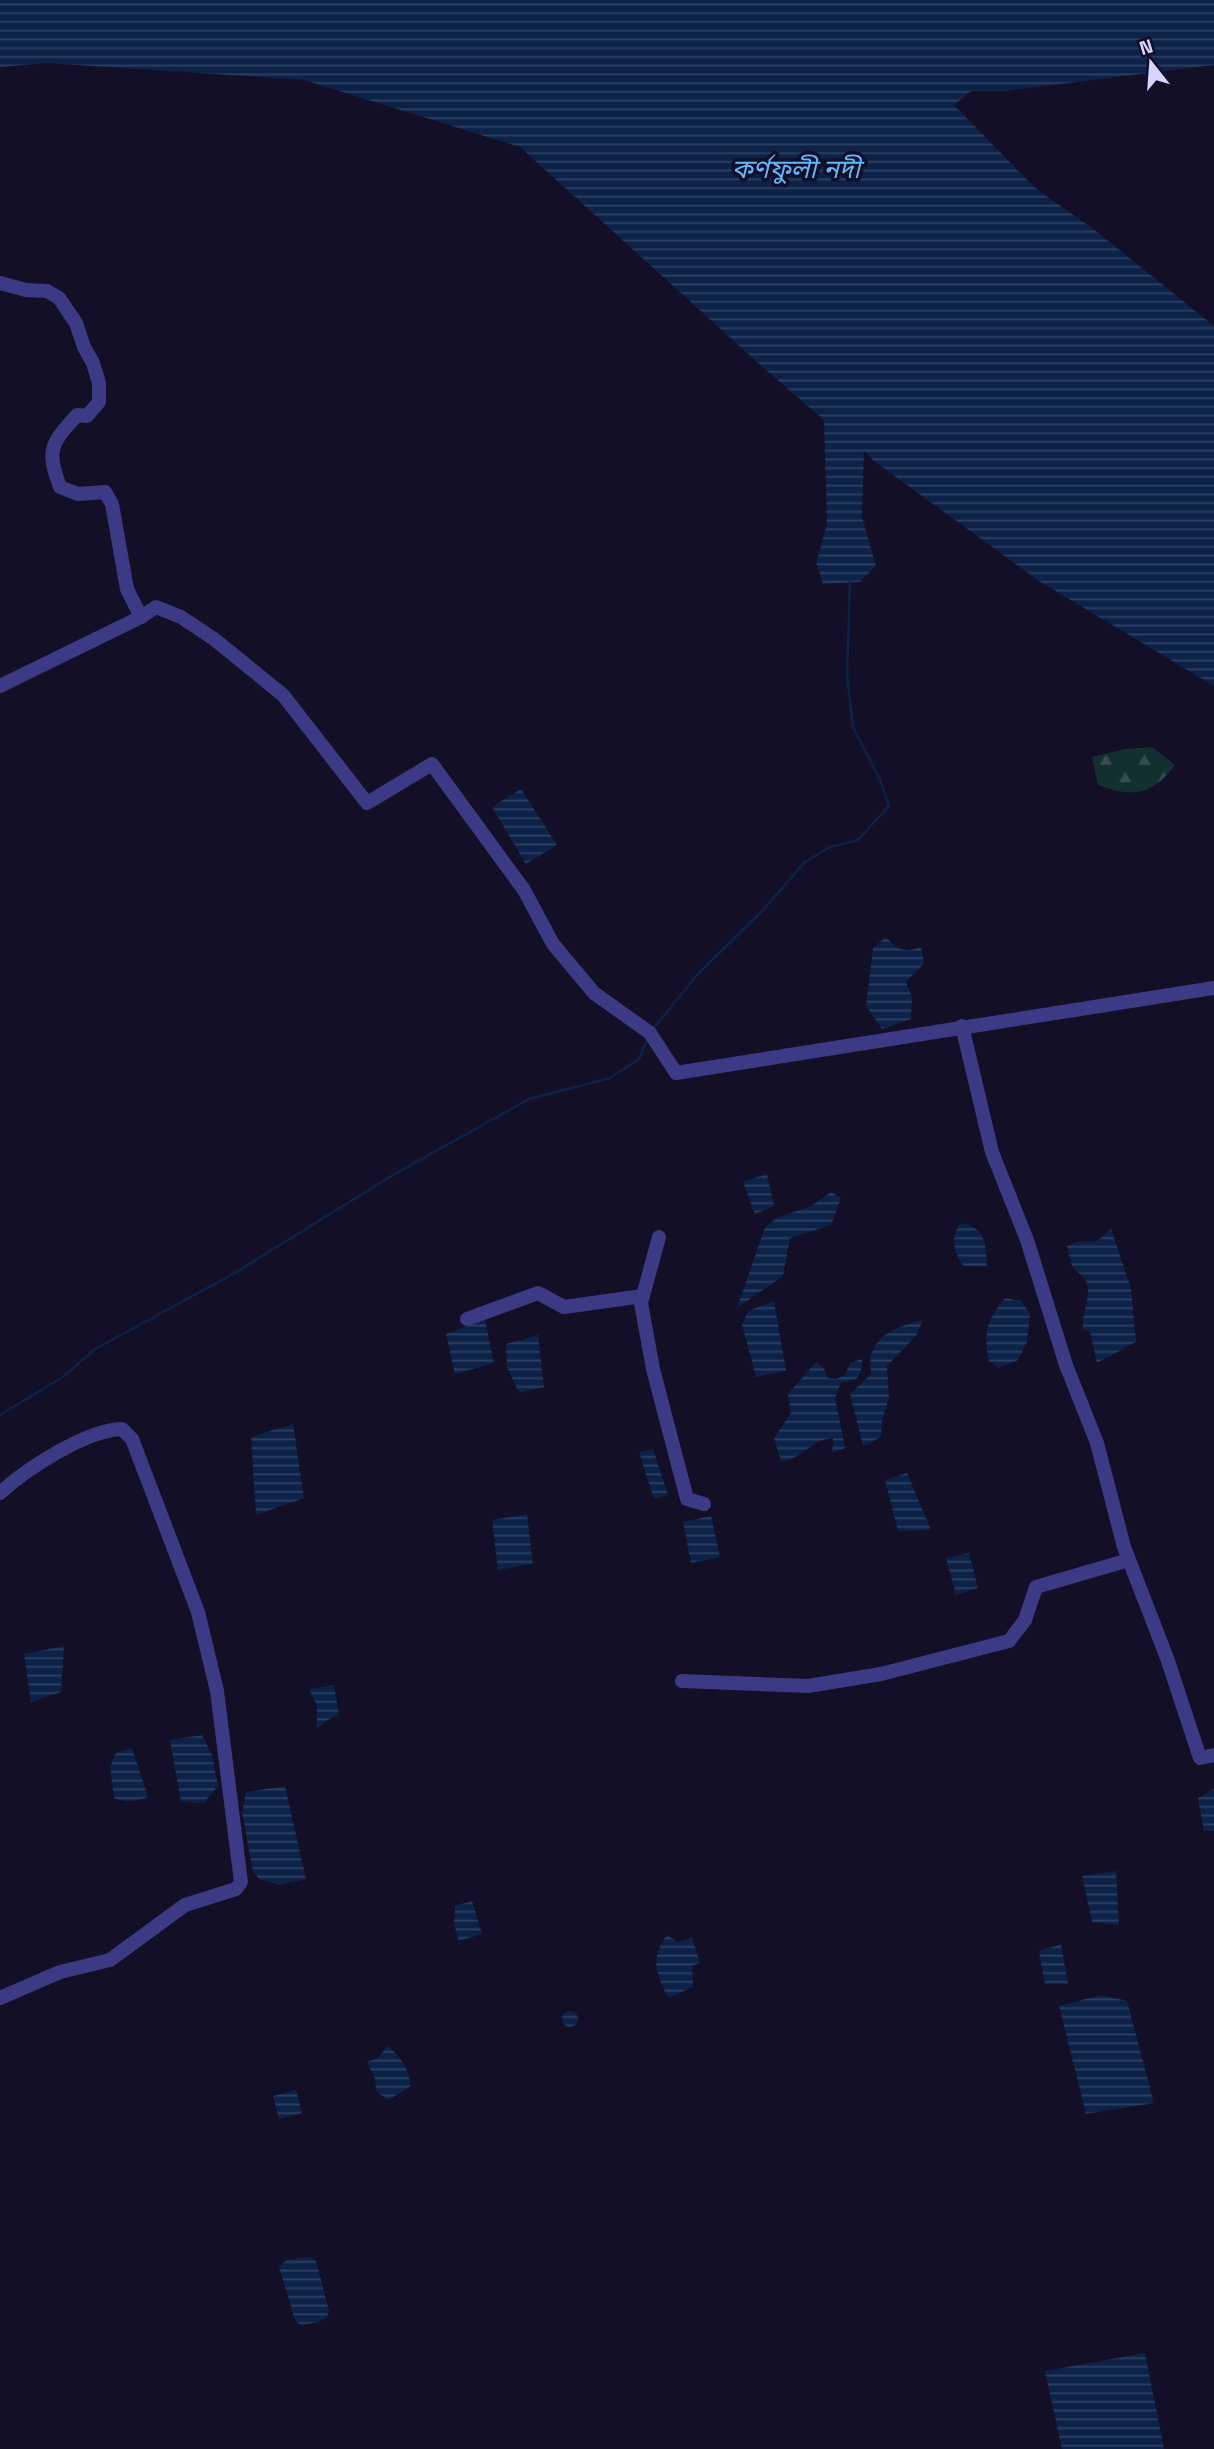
<svg xmlns="http://www.w3.org/2000/svg" width="1214" height="2449" viewBox="0 0 1214 2449" font-family="'Space Grotesk','Noto Sans Bengali',sans-serif">
<style>
.forest{fill:url(#forest-firs)}
.water{fill:url(#water-rules)}
.lines{fill:none;stroke-linecap:round;stroke-linejoin:round}
.stream{stroke:#0c2248;stroke-width:2.5}
.minor{stroke:#3d3a85;stroke-width:14}
.labels{text-anchor:middle;dominant-baseline:central;stroke-width:7;stroke-linejoin:round;paint-order:stroke}
.water-label{font-size:26px;font-style:italic;fill:#62b6ff;stroke:#130f26}
</style>
<defs>
<pattern id="forest-firs" width="22" height="20" patternUnits="userSpaceOnUse" patternTransform="scale(1.75)"><rect width="22" height="20" fill="#12302f"/><path d="M5 1l3.5 6h-7zM16 11l3.5 6h-7z" fill="#344d4e"/></pattern>
<pattern id="water-rules" width="6" height="5" patternUnits="userSpaceOnUse" patternTransform="scale(1.75)"><rect width="6" height="5" fill="#0c2248"/><path d="M0 2.5h6" fill="none" stroke="#2f4163"/></pattern>
</defs>
<rect width="100%" height="100%" fill="#130f26"/>
<path class="forest" d="M 1152,747 L 1175,765 C 1152,795 1133,798 1098,785 L 1092,757 L 1126,749 Z"/>
<g class="water">
<path d="M 0,0 L 1214,0 L 1214,65 L 1004,91 L 971,91 L 954,105 L 1034,187 L 1096,231 L 1214,326 L 1214,686 L 1039,581 L 874,461 L 864,451 L 862,517 L 876,566 L 860,582 L 823,584 L 816,562 L 827,524 L 824,420 L 758,363 L 520,147 L 304,80 L 47,63 L 0,67 Z"/>
<path d="M 521,789 L 557,845 L 526,864 L 492,807 Z"/>
<path d="M 886,937 C 897,950 905,953 921,947 L 924,963 L 906,982 L 912,997 L 911,1019 L 882,1029 L 866,1006 L 873,948 Z"/>
<path d="M 767,1174 L 774,1206 L 755,1214 L 743,1182 Z"/>
<path d="M 831,1192 L 841,1198 L 831,1225 L 790,1238 L 783,1276 L 737,1308 L 765,1227 L 777,1218 L 811,1206 Z"/>
<path d="M 960,1223 C 986,1227 986,1244 987,1267 L 963,1266 C 954,1250 950,1239 960,1223 Z"/>
<path d="M 1111,1229 L 1131,1288 L 1136,1342 L 1097,1363 L 1090,1332 L 1083,1329 C 1082,1315 1088,1304 1088,1290 C 1087,1276 1080,1276 1073,1267 C 1070,1262 1069,1252 1067,1246 L 1079,1241 L 1097,1241 Z"/>
<path d="M 1005,1298 L 1021,1301 L 1030,1314 L 1027,1342 L 1018,1360 L 999,1368 L 989,1361 C 983,1332 986,1322 1005,1298 Z"/>
<path d="M 774,1301 L 786,1371 L 756,1377 L 742,1325 L 748,1311 Z"/>
<path d="M 485,1319 L 494,1363 L 455,1374 L 446,1334 Z"/>
<path d="M 923,1320 L 916,1336 L 887,1366 L 889,1398 L 882,1420 L 881,1437 L 863,1446 L 850,1394 L 871,1374 C 871,1368 869,1358 872,1352 C 881,1331 903,1325 923,1320 Z"/>
<path d="M 538,1335 L 544,1387 L 519,1393 L 507,1367 L 506,1344 Z"/>
<path d="M 862,1359 C 862,1377 858,1382 841,1382 L 835,1398 L 845,1448 L 832,1453 L 833,1438 C 809,1440 805,1459 781,1461 L 774,1438 L 791,1413 L 788,1394 L 816,1362 L 823,1367 L 828,1378 L 836,1379 L 845,1375 L 850,1363 Z"/>
<path d="M 293,1424 L 304,1498 L 256,1515 L 251,1437 Z"/>
<path d="M 653,1449 L 668,1495 L 654,1499 L 639,1452 Z"/>
<path d="M 907,1473 L 931,1530 L 898,1531 L 885,1480 Z"/>
<path d="M 527,1514 L 533,1564 L 498,1570 L 492,1520 Z"/>
<path d="M 711,1516 L 720,1557 L 691,1563 L 683,1522 Z"/>
<path d="M 969,1553 L 978,1588 L 956,1595 L 946,1558 Z"/>
<path d="M 64,1646 L 61,1692 L 31,1702 L 24,1654 Z"/>
<path d="M 334,1685 L 339,1716 L 332,1717 L 317,1728 L 317,1706 L 309,1689 Z"/>
<path d="M 202,1735 L 212,1755 L 218,1786 L 204,1803 L 181,1802 L 170,1740 Z"/>
<path d="M 132,1748 L 148,1797 C 136,1801 126,1804 114,1798 L 110,1767 L 116,1753 Z"/>
<path d="M 285,1786 L 306,1879 L 279,1885 L 259,1879 L 253,1871 L 242,1812 L 246,1792 Z"/>
<path d="M 1214,1789 L 1214,1831 L 1204,1831 L 1198,1798 Z"/>
<path d="M 1116,1871 L 1119,1925 L 1092,1922 L 1082,1876 Z"/>
<path d="M 472,1901 L 482,1934 L 459,1941 L 454,1924 L 455,1906 Z"/>
<path d="M 667,1935 L 678,1942 L 692,1938 L 700,1963 L 692,1966 L 693,1987 L 668,1998 C 657,1973 649,1960 667,1935 Z"/>
<path d="M 1061,1944 L 1068,1984 L 1045,1984 L 1039,1951 Z"/>
<path d="M 1101,1995 L 1127,2001 L 1154,2103 L 1086,2114 L 1059,2006 Z"/>
<circle cx="570" cy="2019" r="8"/>
<path d="M 387,2046 C 402,2057 408,2068 411,2086 L 388,2100 L 377,2092 L 375,2079 L 367,2062 L 378,2058 Z"/>
<path d="M 296,2090 L 302,2113 L 279,2119 L 273,2096 Z"/>
<path d="M 309,2257 L 316,2261 L 329,2311 C 328,2323 311,2323 301,2325 L 295,2320 L 279,2267 L 286,2260 Z"/>
<path d="M 1145,2353 L 1164,2449 L 1062,2449 L 1045,2371 Z"/>
</g>
<g class="lines">
<g class="stream">
<path d="M 653,1029 L 697,975 L 762,911 L 805,862 L 830,847 L 858,840 L 889,806 L 880,780 L 853,727 L 847,675 L 850,580"/>
<path d="M 0,1415 L 63,1377 L 95,1349 L 233,1274 L 393,1175 L 529,1099 L 610,1078 L 639,1059 L 648,1038"/>
</g>
<g class="minor">
<path d="M 0,283 L 26,290 L 47,291 L 59,298 L 76,323 L 84,347 L 93,363 L 99,383 L 99,402 L 87,416 L 77,415 C 51,444 46,449 60,487 L 78,494 L 105,492 L 112,504 L 127,589 L 141,617"/>
<path d="M 0,686 L 141,617 L 156,607 L 181,617 L 214,639 L 283,695 L 367,803 L 432,764 L 524,890 L 553,944 L 594,993 L 650,1033 L 676,1073 L 1214,988"/>
<path d="M 962,1026 L 992,1152 L 1027,1240 L 1066,1365 L 1097,1443 L 1124,1547 L 1167,1658 L 1200,1758 L 1214,1755"/>
<path d="M 659,1237 L 641,1303 L 653,1369 L 687,1499 L 704,1504"/>
<path d="M 467,1319 L 538,1293 L 564,1307 L 643,1296"/>
<path d="M 0,1493 C 26,1469 86,1430 122,1429 L 132,1439 L 198,1612 L 217,1691 L 241,1882 L 236,1889 L 185,1905 L 110,1960 L 60,1972 L 0,1998"/>
<path d="M 682,1681 L 808,1686 L 881,1674 L 1009,1641 L 1025,1620 L 1036,1587 L 1129,1560"/>
</g>
</g>
<g class="labels">
<g class="water-label">
<text x="796" y="169">কর্ণফুলী নদী</text>
</g>
</g>
<g transform="translate(1151 63) rotate(343)" stroke="#130f26" stroke-width="5" paint-order="stroke">
<path d="M0-5L12 26L0 18L-12 26Z" fill="#d9d4ff"/>
<text y="-10" font-size="19" font-weight="bold" text-anchor="middle" fill="#d9d4ff">N</text>
</g>
</svg>
